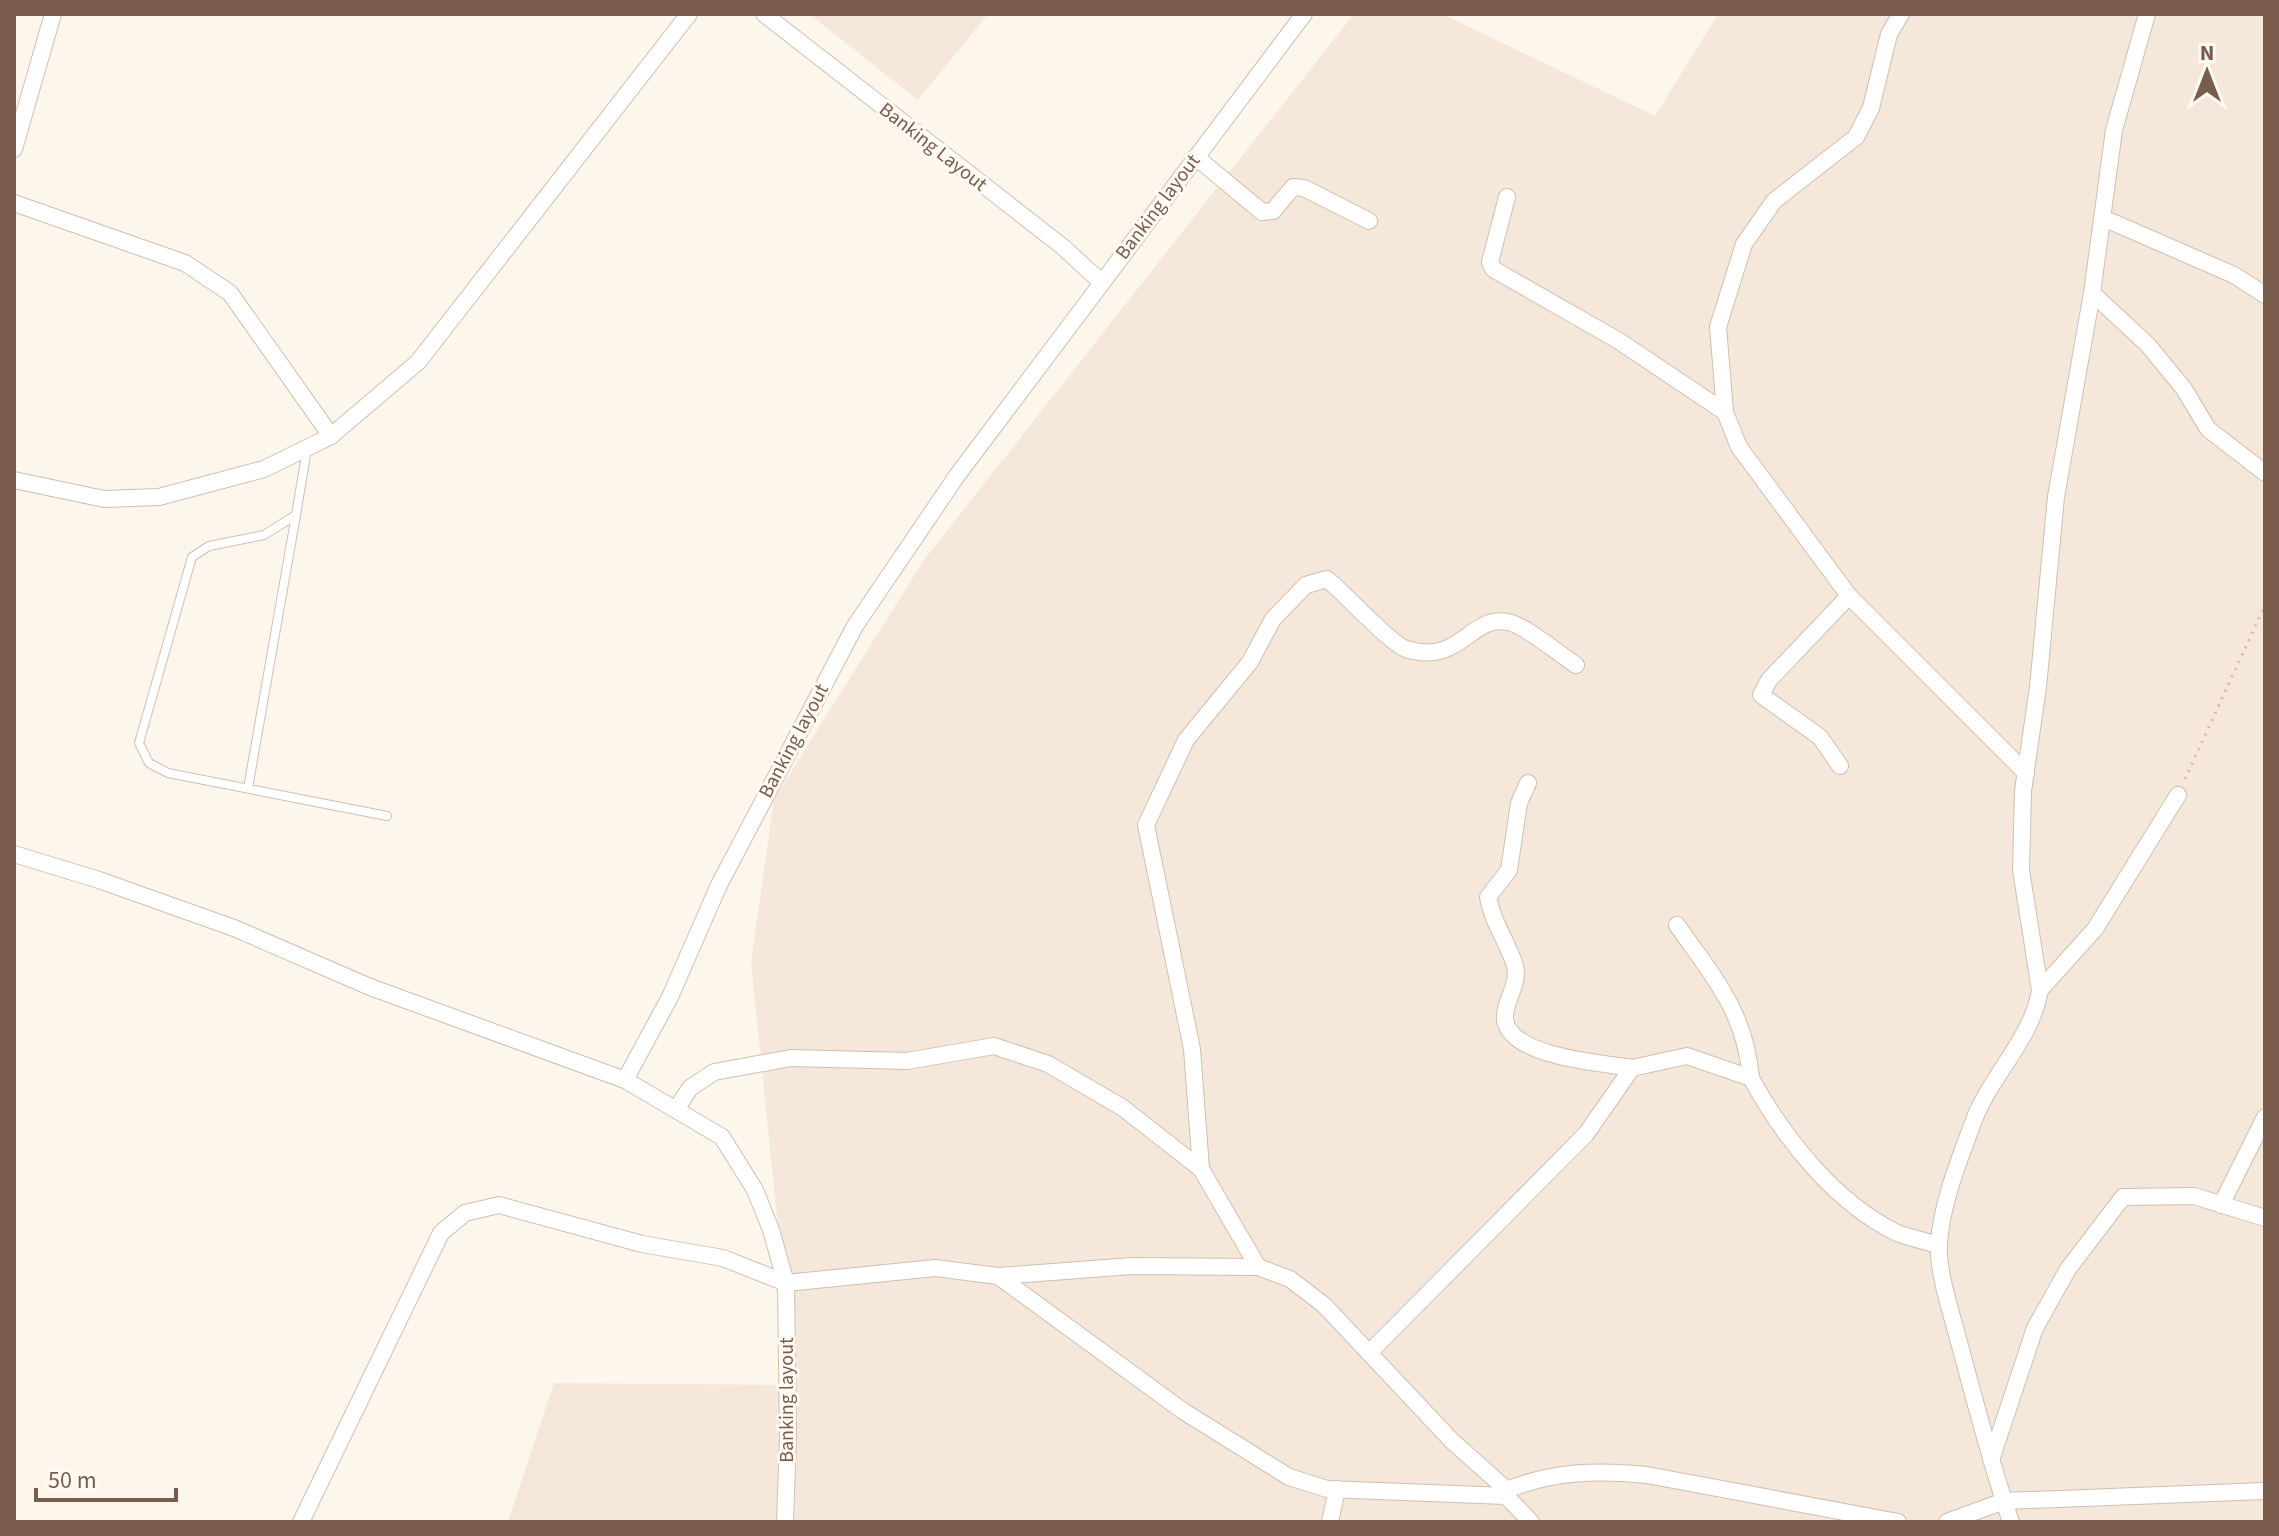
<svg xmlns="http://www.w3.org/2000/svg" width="2279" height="1536" viewBox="0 0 2279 1536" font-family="'Source Sans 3',sans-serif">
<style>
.residential{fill:#f5e8da}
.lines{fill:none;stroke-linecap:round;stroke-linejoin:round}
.lane-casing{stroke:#d1beb0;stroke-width:10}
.street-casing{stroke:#d1beb0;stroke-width:18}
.path{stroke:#d9b8a5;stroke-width:3;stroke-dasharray:2 6;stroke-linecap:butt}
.lane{stroke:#fff;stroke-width:8}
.street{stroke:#fff;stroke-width:16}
.labels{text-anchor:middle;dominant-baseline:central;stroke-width:6;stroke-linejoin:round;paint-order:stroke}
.street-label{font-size:20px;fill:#7a5c4d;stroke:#fffaf3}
</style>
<rect width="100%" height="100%" fill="#fdf6ec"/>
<g class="residential">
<path d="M 809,14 L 988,14 L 918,100 Z"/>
<path d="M 1354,14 L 1442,14 L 1655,116 L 1718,14 L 2265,14 L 2265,1522 L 508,1522 L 554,1383 L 794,1385 L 751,961 L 774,799 L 924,560 Z"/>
</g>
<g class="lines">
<g class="lane-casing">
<g id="lane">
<path d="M 307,449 L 296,515 L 264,535 L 209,546 L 192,557 L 139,743 L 149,763 L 168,773 L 387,816"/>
<path d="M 248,788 L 296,515"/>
</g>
</g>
<g class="street-casing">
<g id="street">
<path d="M 764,14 L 1063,247 L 1101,282"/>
<path d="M 1901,14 L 1889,34 L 1871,108 L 1856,137 L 1774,201 L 1744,244 L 1718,327 L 1725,412 L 1739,447 L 1849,596 L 2026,773"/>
<path d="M 14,149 L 53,14"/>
<path d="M 1196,157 L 1262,212 L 1273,211 L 1293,187 L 1304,188 L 1369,221"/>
<path d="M 1507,197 L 1490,262 L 1493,269 L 1619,341 L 1725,412"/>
<path d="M 14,203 L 185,263 L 230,293 L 331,436"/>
<path d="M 2103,218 L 2234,275 L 2265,295"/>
<path d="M 2092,293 L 2148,345 L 2184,389 L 2208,429 L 2265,473"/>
<path d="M 14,480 L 104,499 L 159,497 L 264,469 L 331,436 L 418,362 L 689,14"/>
<path d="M 1840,766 L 1820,737 L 1761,695 L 1769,680 L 1849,596"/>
<path d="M 1528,783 L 1519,803 L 1509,870 L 1488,897 C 1492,922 1508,942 1515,966 C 1520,985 1503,1002 1505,1020 C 1511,1057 1601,1063 1632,1068"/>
<path d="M 14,854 L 99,880 L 234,928 L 370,987 L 625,1080"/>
<path d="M 1677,925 C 1714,978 1745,1011 1751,1078"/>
<path d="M 2040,990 L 2095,929 L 2178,795"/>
<path d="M 677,1108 L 690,1088 L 714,1072 L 791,1058 L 907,1061 L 994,1046 L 1048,1064 L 1123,1108 L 1201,1169"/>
<path d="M 2221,1205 L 2265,1117"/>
<path d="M 1258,1267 L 1201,1169 L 1192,1049 L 1146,825 L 1186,740 L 1250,662 L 1273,619 L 1306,585 L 1327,579 C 1343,592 1392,645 1406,649 C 1461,666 1469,615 1508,622 C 1525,625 1560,655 1576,665"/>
<path d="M 998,1276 L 1183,1411 L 1289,1477 L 1327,1489 L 1506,1496"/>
<path d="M 1369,1353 L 1586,1134 L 1632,1068 L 1687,1056 L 1751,1078 C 1783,1137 1835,1203 1897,1233 C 1910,1238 1925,1241 1939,1245"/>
<path d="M 1991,1460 L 2035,1328 L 2068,1269 L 2123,1197 L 2194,1196 L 2265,1218"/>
<path d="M 1507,1490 C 1553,1471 1598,1470 1647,1475 L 1898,1522"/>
<path d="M 301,1522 L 441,1233 L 465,1213 L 499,1205 L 642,1244 L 723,1258 L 786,1283 L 935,1268 L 998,1276 L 1132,1266 L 1258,1267 L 1290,1279 L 1324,1305 L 1452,1441 L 1507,1490 L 1506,1496 L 1531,1522"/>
<path d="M 785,1522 L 788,1435 L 786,1283 L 771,1230 L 755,1190 L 722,1137 L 625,1080 L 670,997 L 719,885 L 855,626 L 956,477 L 1304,14"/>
<path d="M 1330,1522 L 1337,1489"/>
<path d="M 1947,1522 L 2004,1501 L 2265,1491"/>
<path d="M 2011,1522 C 1991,1464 1976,1405 1960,1346 C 1953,1318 1937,1272 1939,1244 C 1941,1204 1960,1158 1974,1120 C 1991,1075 2032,1039 2040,990 L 2021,870 L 2023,791 L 2038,687 L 2056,497 L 2092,293 L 2114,130 L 2147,14"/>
</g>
</g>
<path class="path" d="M 2185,779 L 2265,605"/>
<use href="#lane" class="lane"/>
<use href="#street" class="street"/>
</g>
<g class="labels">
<g class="street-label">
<text transform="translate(933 147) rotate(38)">Banking Layout</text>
<text transform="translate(1158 207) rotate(-53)">Banking layout</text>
<text transform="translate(794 741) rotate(-62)">Banking layout</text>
<text transform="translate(787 1400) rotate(-90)">Banking layout</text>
</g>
</g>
<rect width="2279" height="1536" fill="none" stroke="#7a5c4d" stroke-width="32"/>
<g transform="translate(2207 72)" stroke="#fffaf3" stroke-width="6" paint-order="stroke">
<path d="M0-6L14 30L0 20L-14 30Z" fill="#7a5c4d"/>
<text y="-12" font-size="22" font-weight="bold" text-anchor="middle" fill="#7a5c4d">N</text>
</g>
<path d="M36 1488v12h140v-12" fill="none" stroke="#7a5c4d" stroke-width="4"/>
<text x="48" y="1488" font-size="24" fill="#7a5c4d" stroke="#fffaf3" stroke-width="6" paint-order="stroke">50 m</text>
</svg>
